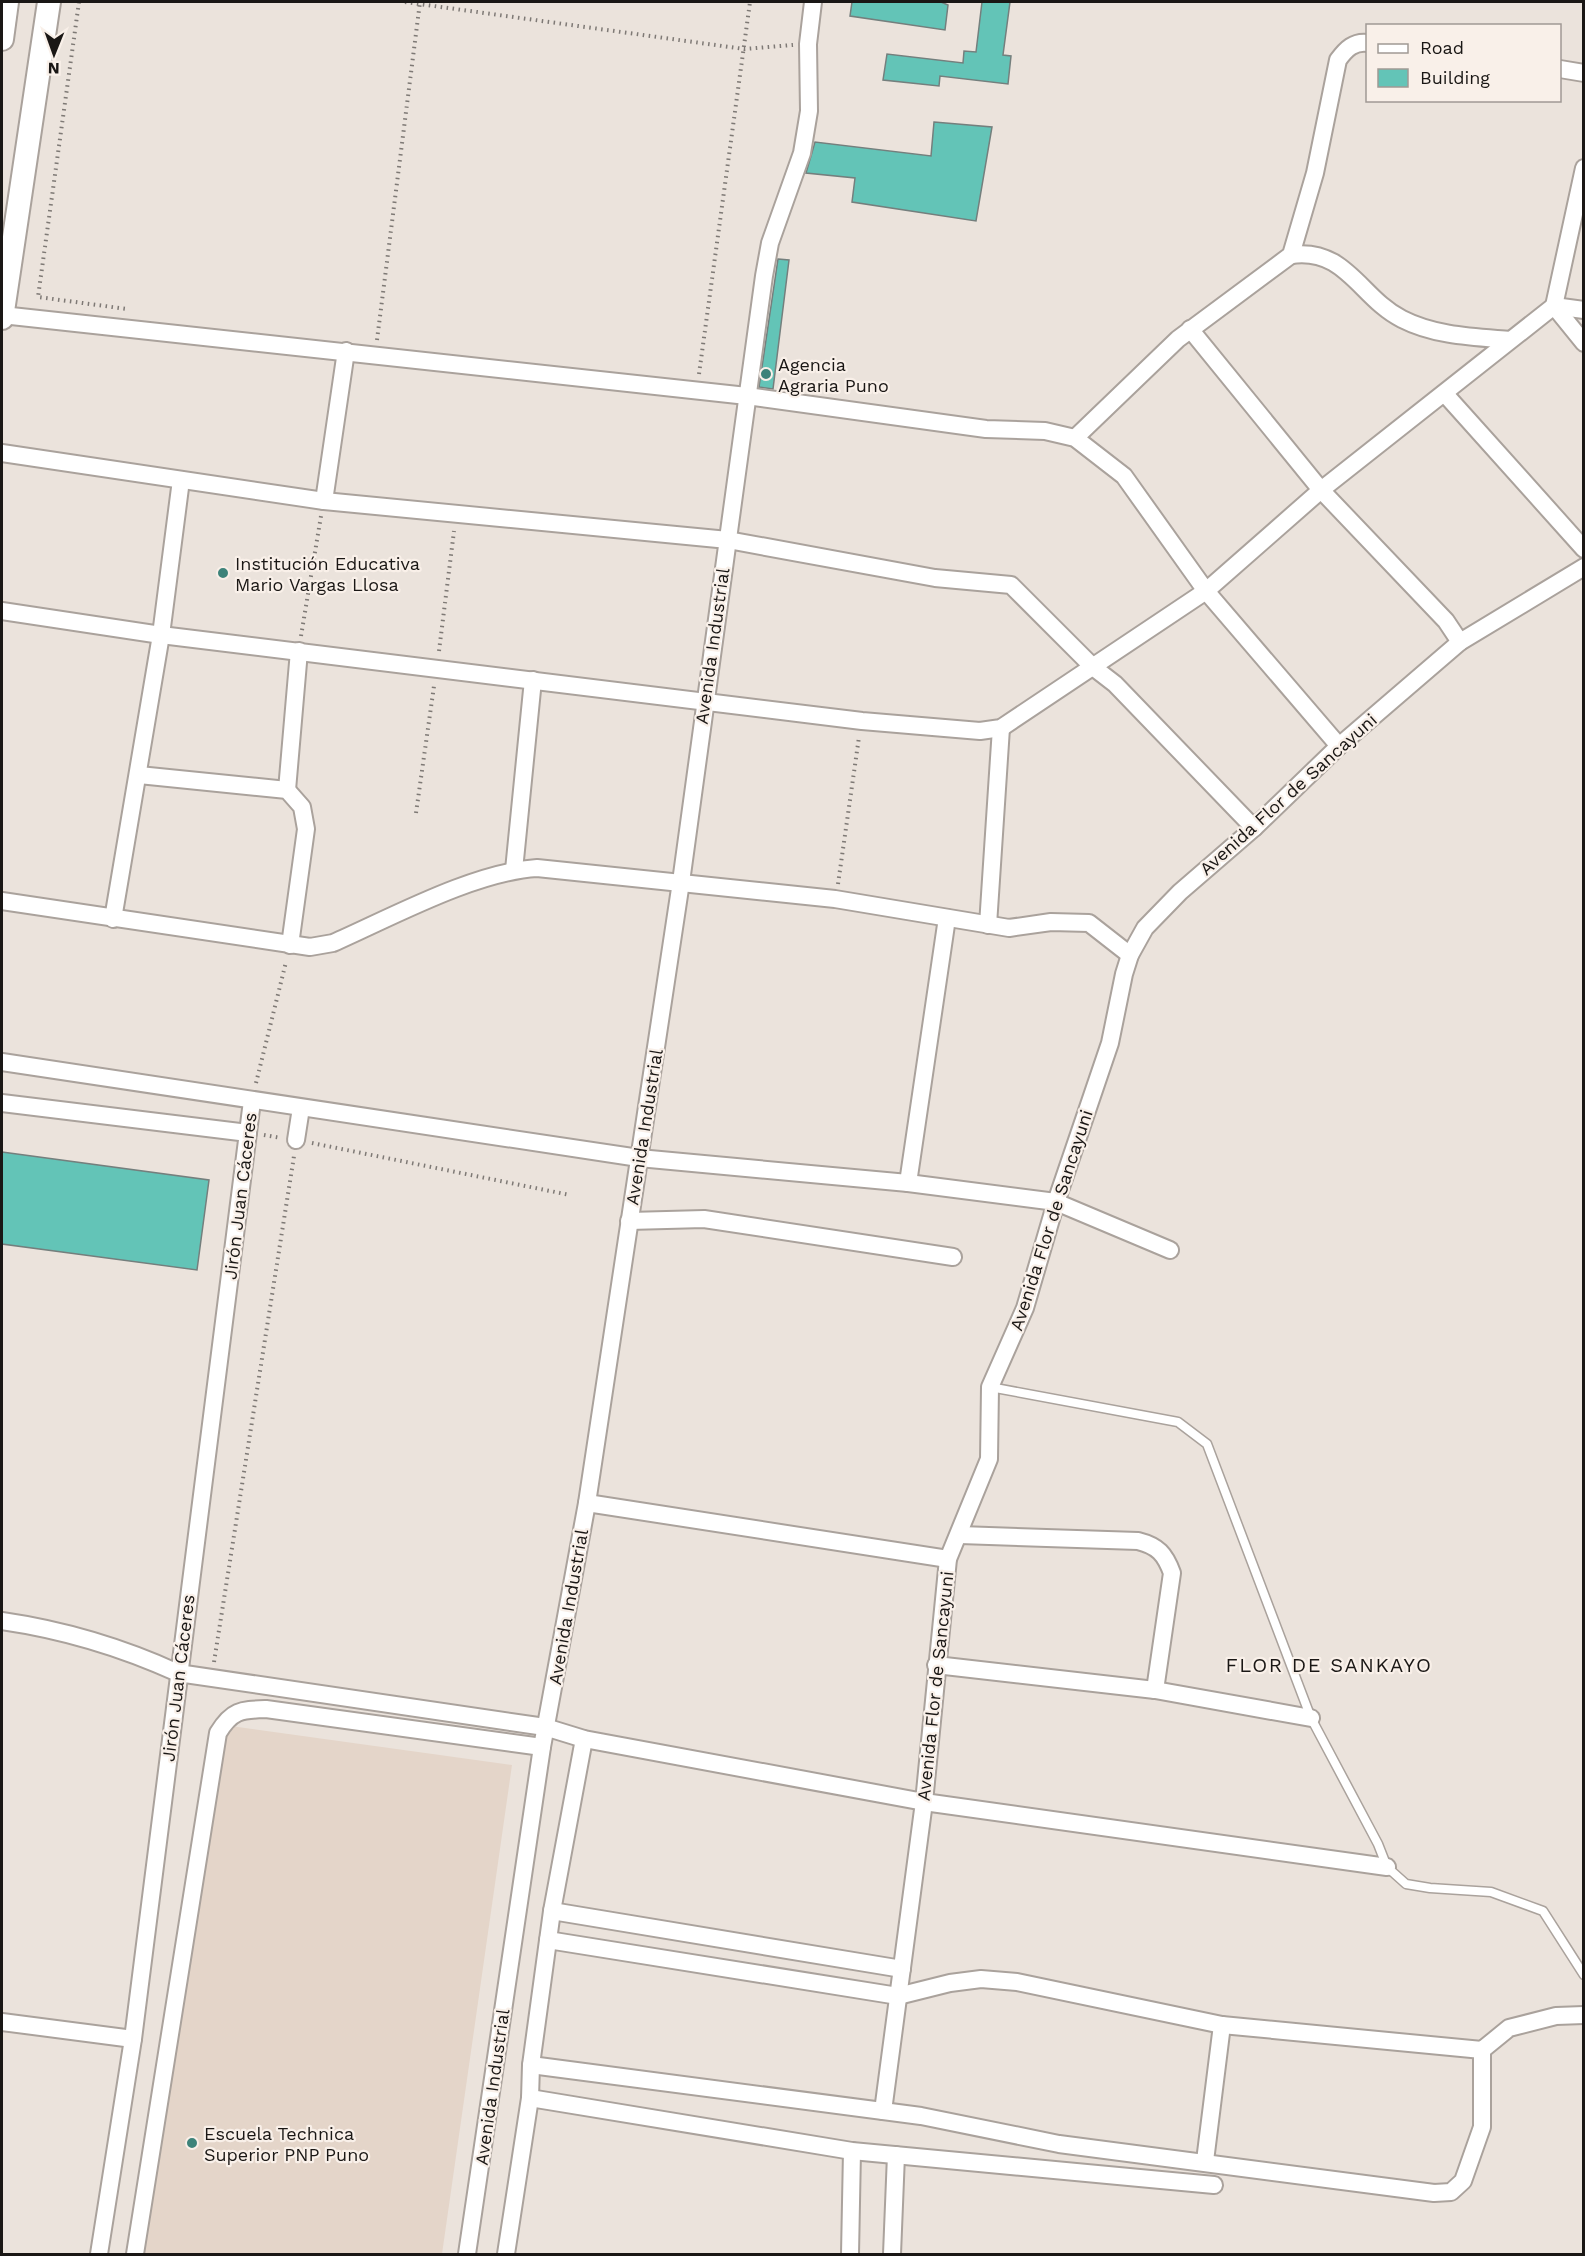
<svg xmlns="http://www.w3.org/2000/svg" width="1585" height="2256" viewBox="0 0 1585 2256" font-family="'Work Sans',sans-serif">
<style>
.built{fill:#e4d5c9}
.building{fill:#63c4b7;stroke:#747f7d;stroke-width:1.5}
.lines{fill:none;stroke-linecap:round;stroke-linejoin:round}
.lane-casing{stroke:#aaa29c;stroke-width:11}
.street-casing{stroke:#aaa29c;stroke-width:20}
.secondary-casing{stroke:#aaa29c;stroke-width:26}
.path{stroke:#7e7975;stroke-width:4;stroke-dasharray:1.5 4.5;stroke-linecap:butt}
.lane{stroke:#fff;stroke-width:8}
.street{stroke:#fff;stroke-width:16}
.secondary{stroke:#fff;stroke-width:22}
.poi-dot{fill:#3d837a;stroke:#f9f0e9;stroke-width:2}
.labels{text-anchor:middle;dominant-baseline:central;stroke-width:4.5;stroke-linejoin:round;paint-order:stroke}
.poi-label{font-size:18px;fill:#1a1715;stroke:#f9f0e9;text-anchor:start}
.street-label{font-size:18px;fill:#1a1715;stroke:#f9f0e9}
.neighbourhood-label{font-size:20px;letter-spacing:1.5px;fill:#1a1715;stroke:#f9f0e9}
</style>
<rect width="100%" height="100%" fill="#ebe3dc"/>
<path class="built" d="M 216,1724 L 512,1765 L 442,2254 L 141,2254 Z"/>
<g class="building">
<path d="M 852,2 L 941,2 L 948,5 L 945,30 L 850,16 Z"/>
<path d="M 982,2 L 1010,2 L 1003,55 L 1011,56 L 1008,84 L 940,76 L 939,86 L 883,80 L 887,54 L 963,63 L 964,51 L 976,52 Z"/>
<path d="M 934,122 L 992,127 L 976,221 L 852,202 L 855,178 L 806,173 L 815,142 L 931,156 Z"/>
<path d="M 778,259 L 789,260 L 773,389 L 759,387 Z"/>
<path d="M 2,1152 L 209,1180 L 197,1270 L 2,1244 Z"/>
</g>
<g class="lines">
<g class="lane-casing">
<path id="lane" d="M 990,1387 L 1178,1422 L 1207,1444 L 1311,1718 L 1378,1844 L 1387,1867 L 1406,1884 L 1430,1888 L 1491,1892 L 1543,1911 L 1584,1975"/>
</g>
<g class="street-casing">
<g id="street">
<path d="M 1560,69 L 1584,73"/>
<path d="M 1584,168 L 1554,306 L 1584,343"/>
<path d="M 1291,255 C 1346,247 1360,298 1402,319 C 1435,336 1474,337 1510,340"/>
<path d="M 2,315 L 747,396 L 986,429 L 1045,431 L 1075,438 L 1124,476 L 1206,591 L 1339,746"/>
<path d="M 1190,329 L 1321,490 L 1446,621 L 1460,642"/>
<path d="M 1445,394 L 1584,549"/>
<path d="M 1075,438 L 1178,339 L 1291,255 L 1315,173 L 1338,60 C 1346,49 1354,41 1368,43"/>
<path d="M 2,453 L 324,501 L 728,540 L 935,578 L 1011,585 L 1093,667 L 1115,684 L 1254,828"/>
<path d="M 324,501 L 346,351"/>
<path d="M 2,611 L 161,635 L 862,721 L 980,731 L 1001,728 L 1206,591 L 1321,490 L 1554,306 L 1584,310"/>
<path d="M 139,775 L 287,790 L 302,807 L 306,829 L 290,945"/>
<path d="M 287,790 L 299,651"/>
<path d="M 514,870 L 533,680"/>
<path d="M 2,901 L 310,947 L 333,943 C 392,917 474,872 537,868 L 835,899 L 1009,928 L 1051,922 L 1089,923 L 1130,955"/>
<path d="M 113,919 L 161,635 L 181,480"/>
<path d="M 988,925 L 1001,728"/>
<path d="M 2,1062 L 639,1158 L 908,1183 L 1056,1202 L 1170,1250"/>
<path d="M 2,1103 L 248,1133"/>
<path d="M 296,1140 L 301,1108"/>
<path d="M 908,1183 L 947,918"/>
<path d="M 629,1221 L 704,1219 L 953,1257"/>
<path d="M 587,1503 L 948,1559"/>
<path d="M 960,1535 L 1138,1541 C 1158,1546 1165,1554 1172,1573 L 1155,1690"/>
<path d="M 2,1621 C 64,1630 121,1647 178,1673 L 545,1727 L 584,1739 L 924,1802 L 1387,1867"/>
<path d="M 936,1665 L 1155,1690 L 1311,1718"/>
<path d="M 552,1911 L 902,1969"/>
<path d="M 548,1940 L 898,1996 L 950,1983 L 981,1979 L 1017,1982 L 1222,2025 L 1482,2050 L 1509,2028 L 1556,2016 L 1584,2015"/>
<path d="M 2,2022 L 133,2039"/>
<path d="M 531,2065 L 921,2116 L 1059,2144 L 1434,2193 L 1451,2192 L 1463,2181 L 1482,2127 L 1482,2050"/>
<path d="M 530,2098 L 852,2151 L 1214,2185"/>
<path d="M 883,2111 L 924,1802 L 948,1559 L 989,1459 L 990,1387 L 1025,1308 L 1056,1202 L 1110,1043 L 1124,974 L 1130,955 L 1145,928 L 1180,892 L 1254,828 L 1339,746 L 1460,642 L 1584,567"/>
<path d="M 1205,2161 L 1222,2025"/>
<path d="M 99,2254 L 133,2039 L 252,1101"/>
<path d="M 135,2254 L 218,1733 C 232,1710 241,1710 266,1709 L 542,1747"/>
<path d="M 467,2254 L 542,1747 L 587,1503 L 681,882 L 764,276 L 770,243 L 802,153 L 809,111 L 808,44 L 813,2"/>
<path d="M 506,2254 L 530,2098 L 531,2065 L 552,1911 L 584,1739"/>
<path d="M 850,2254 L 852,2151"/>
<path d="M 892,2254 L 896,2155"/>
</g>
</g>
<g class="secondary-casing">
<g id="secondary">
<path d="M 2,39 L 7,2"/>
<path d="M 2,318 L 49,2"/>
</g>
</g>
<g class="path">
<path d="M 79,2 L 38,297 L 127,309"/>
<path d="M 405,2 L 744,49 L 793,45"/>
<path d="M 377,340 L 420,2"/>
<path d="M 699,374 L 750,2"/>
<path d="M 301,636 L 321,516"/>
<path d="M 439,651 L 454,531"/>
<path d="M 416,813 L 434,686"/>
<path d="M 838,884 L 859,737"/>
<path d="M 256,1083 L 286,962"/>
<path d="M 264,1135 L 281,1138"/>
<path d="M 312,1143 L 570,1195"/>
<path d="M 214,1662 L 294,1156"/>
</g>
<use href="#lane" class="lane"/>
<use href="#street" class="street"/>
<use href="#secondary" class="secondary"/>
</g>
<g class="poi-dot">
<circle cx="766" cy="374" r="6"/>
<circle cx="223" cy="573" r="6"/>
<circle cx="192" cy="2143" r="6"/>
</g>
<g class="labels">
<g class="poi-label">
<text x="778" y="364">Agencia<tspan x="778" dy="21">Agraria Puno</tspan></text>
<text x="235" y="563">Institución Educativa<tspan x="235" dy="21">Mario Vargas Llosa</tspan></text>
<text x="204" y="2133">Escuela Technica<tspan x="204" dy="21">Superior PNP Puno</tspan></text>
</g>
<g class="street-label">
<text transform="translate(712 646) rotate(-82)">Avenida Industrial</text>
<text transform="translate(1288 794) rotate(-42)">Avenida Flor de Sancayuni</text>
<text transform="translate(644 1127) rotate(-81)">Avenida Industrial</text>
<text transform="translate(240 1196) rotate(-83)">Jirón Juan Cáceres</text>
<text transform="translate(1051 1220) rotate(-72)">Avenida Flor de Sancayuni</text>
<text transform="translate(568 1607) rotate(-80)">Avenida Industrial</text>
<text transform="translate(178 1678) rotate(-83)">Jirón Juan Cáceres</text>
<text transform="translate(935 1686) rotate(-84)">Avenida Flor de Sancayuni</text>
<text transform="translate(492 2087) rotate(-82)">Avenida Industrial</text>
</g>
<g class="neighbourhood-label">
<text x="1329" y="1665">FLOR DE SANKAYO</text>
</g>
</g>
<rect width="1585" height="2256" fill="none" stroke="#1a1715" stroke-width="6"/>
<rect x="1366" y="24" width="195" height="78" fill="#f9f0e9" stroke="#a09994" stroke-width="1.5"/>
<rect x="1378" y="44" width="30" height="9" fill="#ffffff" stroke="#a09994" stroke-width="1.5"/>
<text x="1420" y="54" font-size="18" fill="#1a1715">Road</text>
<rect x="1378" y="69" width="30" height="18" fill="#63c4b7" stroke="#a09994" stroke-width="1.5"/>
<text x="1420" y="84" font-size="18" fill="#1a1715">Building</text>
<g transform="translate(54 54) rotate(181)" stroke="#f9f0e9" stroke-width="4.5" paint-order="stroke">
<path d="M0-4.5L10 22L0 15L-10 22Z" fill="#1a1715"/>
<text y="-9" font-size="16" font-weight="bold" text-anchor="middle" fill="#1a1715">N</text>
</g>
</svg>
